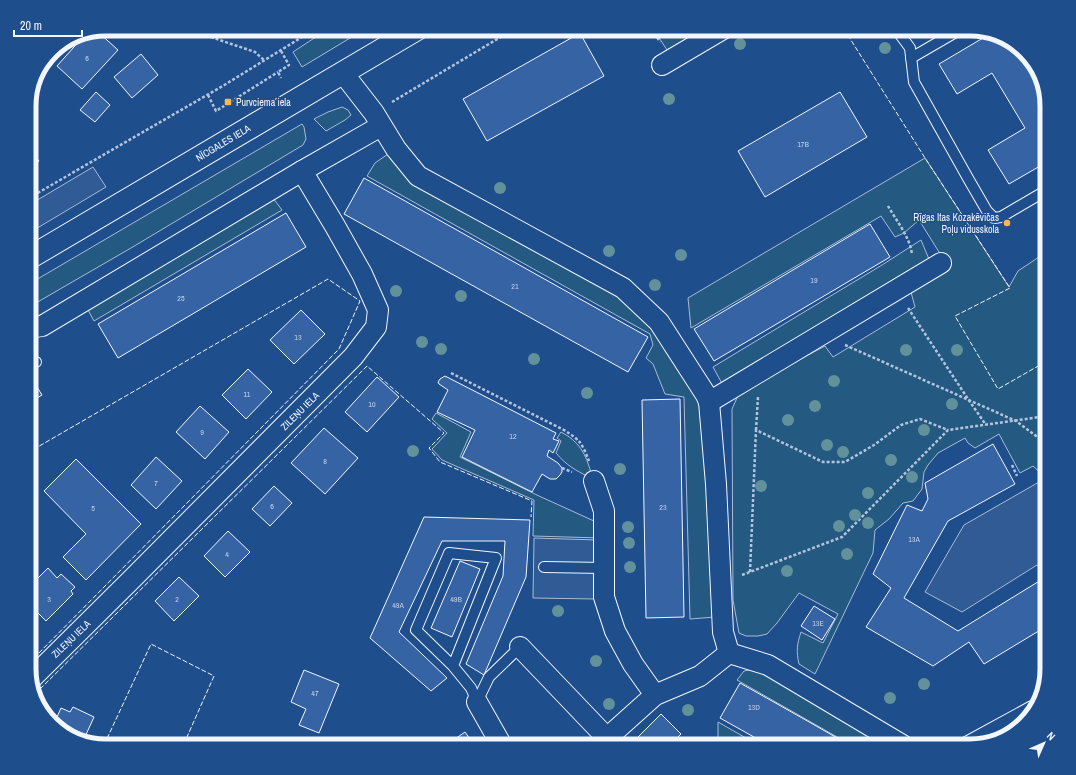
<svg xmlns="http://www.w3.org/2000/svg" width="1076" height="775" viewBox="0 0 1076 775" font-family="'Archivo Narrow',sans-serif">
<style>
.green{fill:#245a82;stroke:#a8bbd7}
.parking{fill:#305b95;stroke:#a8bbd7}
.building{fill:#3563a3;stroke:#f2f6ff}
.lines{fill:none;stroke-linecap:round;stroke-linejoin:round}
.lane-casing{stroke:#f2f6ff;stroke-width:12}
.street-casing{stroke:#f2f6ff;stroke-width:22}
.secondary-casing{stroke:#f2f6ff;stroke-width:24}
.path{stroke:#b3c4dc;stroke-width:2.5;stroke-dasharray:3 2;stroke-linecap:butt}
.lane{stroke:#1f4e8c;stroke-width:10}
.street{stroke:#1f4e8c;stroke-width:20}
.secondary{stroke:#1f4e8c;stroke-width:22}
.fence{stroke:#f2f6ff;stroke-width:1;stroke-dasharray:5 2;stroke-linecap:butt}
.tree{fill:#61919a}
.poi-dot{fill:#ffb74d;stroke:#1f4e8c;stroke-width:1.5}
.labels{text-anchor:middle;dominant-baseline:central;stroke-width:3;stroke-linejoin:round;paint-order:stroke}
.number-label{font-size:8px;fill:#c3d1e8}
.poi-label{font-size:10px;fill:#f2f6ff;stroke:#1f4e8c;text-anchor:start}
.street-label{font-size:10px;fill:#f2f6ff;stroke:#1f4e8c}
.rim{fill:none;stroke:#f2f6ff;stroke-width:5}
</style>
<rect width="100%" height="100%" fill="#1f4e8c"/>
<g class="green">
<path d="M 328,29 L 365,29 L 302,67 L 293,52 Z"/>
<path d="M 662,29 L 703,29 L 667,50 L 656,33 Z"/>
<path d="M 342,107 L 348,110 L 351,115 L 345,120 L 326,131 L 314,119 L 328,112 Z"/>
<path d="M 302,124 L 304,127 L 306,139 L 303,145 L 131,248 L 29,307 L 29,284 Z"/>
<path d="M 391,152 L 575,267 L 649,315 L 701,391 L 715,617 L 690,619 L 684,397 L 665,394 L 653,364 L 646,358 L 653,345 L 650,334 L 367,176 L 375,163 Z"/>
<path d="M 925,158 L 1009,287 L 1018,271 L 1045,253 L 1047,250 L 1047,479 L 1033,466 L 1020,473 L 999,434 L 975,448 L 968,443 L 965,438 L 938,453 L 928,465 L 924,472 L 922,489 L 913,501 L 903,503 L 889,519 L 875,530 L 873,553 L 815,674 L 799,664 C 796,651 797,644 801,632 L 823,643 L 838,614 L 799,593 L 777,623 L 767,634 L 758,636 L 746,636 L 739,633 L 733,600 L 732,409 L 740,391 L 825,346 L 833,357 L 915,307 L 911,292 L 949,268 L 919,220 L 904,233 L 895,237 L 881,216 L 691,328 L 688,298 Z"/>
<path d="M 273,198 L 282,210 L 94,321 L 87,308 Z"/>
<path d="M 921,240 L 931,264 L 725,389 L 713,367 L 882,265 Z"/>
<path d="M 436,413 L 471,432 L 460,457 L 539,496 L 594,521 L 599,528 L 600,538 L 533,536 L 534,500 L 442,460 L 432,449 L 447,433 L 432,419 Z"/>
<path d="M 561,432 C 579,441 586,454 591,473 L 589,477 C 575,470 566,465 556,453 L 561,441 L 557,438 Z"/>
<path d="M 762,667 L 896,746 L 853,746 L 737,680 L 744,671 Z"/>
<path d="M 718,722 L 760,746 L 718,746 Z"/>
</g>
<g class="parking">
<path d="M 93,167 L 106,187 L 29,233 L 29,205 Z"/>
<path d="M 1046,478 L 1047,479 L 1047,575 L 1037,565 L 962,612 L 925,592 L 964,525 Z"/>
<path d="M 534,538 L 598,540 L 597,599 L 533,598 Z"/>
</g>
<g class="building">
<path d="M 98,32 L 118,50 L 82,89 L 57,66 L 82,38 Z"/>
<path d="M 580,33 L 604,76 L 487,141 L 463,99 Z"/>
<path d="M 988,35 L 1017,45 L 1039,72 L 1047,106 L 1047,162 L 1009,184 L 988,150 L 1025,128 L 992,73 L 957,94 L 939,64 Z"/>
<path d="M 141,54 L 158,75 L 132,98 L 114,77 Z"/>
<path d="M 96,92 L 110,105 L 95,122 L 80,110 Z"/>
<path d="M 840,92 L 867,137 L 765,197 L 738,151 Z"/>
<path d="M 29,149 L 39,161 L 29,168 Z"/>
<path d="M 364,178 L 648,337 L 628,372 L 344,214 Z"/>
<path d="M 286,213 L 306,247 L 118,358 L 98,324 Z"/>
<path d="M 870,224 L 890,257 L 714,361 L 694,329 Z"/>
<path d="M 301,310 L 325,334 L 294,364 L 270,340 Z"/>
<path d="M 248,369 L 272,392 L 246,419 L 222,395 Z"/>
<path d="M 29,374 L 42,395 L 29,403 Z"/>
<path d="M 445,376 L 556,433 L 553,439 L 559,441 L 553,453 L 549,450 L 547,456 L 558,463 L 562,468 L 562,472 L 560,475 L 556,479 L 550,479 L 542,474 L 532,492 L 462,457 L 475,430 L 437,412 L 448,390 L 439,384 L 438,382 L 440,379 Z"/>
<path d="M 377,377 L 399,397 L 367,432 L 345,412 Z"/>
<path d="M 680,399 L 684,617 L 646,618 L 642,400 Z"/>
<path d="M 200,406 L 229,432 L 205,459 L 176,432 Z"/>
<path d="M 324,428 L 358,458 L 325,494 L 291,463 Z"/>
<path d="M 993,444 L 1015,484 L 948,521 L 904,598 L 958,631 L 1041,580 L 1047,589 L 1047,626 L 984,664 L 969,642 L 933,666 L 866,627 L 891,588 L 873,574 L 907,505 L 922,511 L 928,499 L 925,483 Z"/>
<path d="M 156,457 L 182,481 L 156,509 L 131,485 Z"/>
<path d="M 76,459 L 141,524 L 86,580 L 63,557 L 86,534 L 44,491 Z"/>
<path d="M 274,486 L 292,503 L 270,526 L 252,509 Z"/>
<path d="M 424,517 L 530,520 L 526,577 L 484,675 L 466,664 L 503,576 L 505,541 L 442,541 L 399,632 L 447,678 L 431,691 L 370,638 Z"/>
<path d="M 228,531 L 250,552 L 225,577 L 204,556 Z"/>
<path d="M 460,561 L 480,569 L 452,637 L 431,628 Z"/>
<path d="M 48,568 L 57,578 L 61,574 L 75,587 L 71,591 L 73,594 L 46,621 L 29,604 L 29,587 Z"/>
<path d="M 179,577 L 199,596 L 174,621 L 155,601 Z"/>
<path d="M 814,606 L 835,619 L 822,640 L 801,626 Z"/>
<path d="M 304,670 L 339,684 L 319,733 L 299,725 L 306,709 L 291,702 Z"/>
<path d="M 740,683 L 811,723 L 851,746 L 770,746 L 720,718 Z"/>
<path d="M 73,707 L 94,717 L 84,739 L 59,730 L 54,724 L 61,708 L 70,712 Z"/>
<path d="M 661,714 L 681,734 L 671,744 L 672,746 L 629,746 Z"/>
<path d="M 465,732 L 475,746 L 445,746 Z"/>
</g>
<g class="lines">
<g class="lane-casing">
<g id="lane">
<path d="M 896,29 L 910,48 L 914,82 L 969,180 L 987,211 L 994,218 L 1001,217 L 1047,190"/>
<path d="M 911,58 L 961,29"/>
<path d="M 29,359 L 36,362"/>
<path d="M 544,567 L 605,568"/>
<path d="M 453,666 L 416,630 L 449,553 L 496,558 L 453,666 L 471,688 L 477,702"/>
<path d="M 477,702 L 489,677 L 520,647"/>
</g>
</g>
<g class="street-casing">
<g id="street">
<path d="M 662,65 L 723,29"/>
<path d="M 343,73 L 374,113 L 396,149 L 418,176 L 623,288 L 659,322 L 706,395 L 709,402 L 716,484 L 723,632 L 729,653"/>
<path d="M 29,328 L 42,326 L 302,171 L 381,126"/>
<path d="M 709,402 L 941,263"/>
<path d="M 594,481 L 604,511 L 604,597 L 615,631 L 633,664 L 655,695"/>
<path d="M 520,647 L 607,738"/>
<path d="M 729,653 L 768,665 L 904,746"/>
<path d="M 31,679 L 129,582 L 353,357 L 376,327 L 378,310 L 362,274 L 335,226 L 302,171"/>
<path d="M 477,702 L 502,746"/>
<path d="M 600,746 L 607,738 L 655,695 L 700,676 L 729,653"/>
<path d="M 969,746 L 1033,711"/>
</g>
</g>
<g class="secondary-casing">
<path id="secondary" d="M 29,258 L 417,29"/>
</g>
<g class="path">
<path d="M 193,29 L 196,32 L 255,52 L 265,61"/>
<path d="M 652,29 L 660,42"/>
<path d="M 768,29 L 769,30 L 771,29"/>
<path d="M 281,51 L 289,65 L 278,72 L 281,78"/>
<path d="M 208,95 L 216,111 L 278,72"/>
<path d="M 392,102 L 514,29"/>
<path d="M 29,198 L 226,84 L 315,29"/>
<path d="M 888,206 C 896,220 911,239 912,255"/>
<path d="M 908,308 L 968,399 L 986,425"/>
<path d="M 845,345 L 1016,421 L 1047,444"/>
<path d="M 451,373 L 564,430 C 580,440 582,443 589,461"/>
<path d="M 756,430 L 758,397"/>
<path d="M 1012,465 L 1017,476"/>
<path d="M 562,468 L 572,472"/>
<path d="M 750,572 L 756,430 L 823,462 L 845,462 L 874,445 L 901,425 L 920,419 L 948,430"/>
<path d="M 742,575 L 842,537 L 948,430 L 1047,416"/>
</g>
<use href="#lane" class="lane"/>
<use href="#street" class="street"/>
<use href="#secondary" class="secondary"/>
<g class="fence">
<path d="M 844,29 L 925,158 L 1010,288 L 955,316 L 998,389 L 1047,361"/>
<path d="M 29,663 L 339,349 L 360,301 L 328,279 L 29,452"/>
<path d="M 35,694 L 367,366 L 444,433 L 429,448 L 440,462 L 532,501 L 531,517"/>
<path d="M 104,745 L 151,644 L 214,676 L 183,746"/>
</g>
</g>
<g class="tree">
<circle cx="740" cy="44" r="6"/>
<circle cx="885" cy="48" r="6"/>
<circle cx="669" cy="99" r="6"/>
<circle cx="500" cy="188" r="6"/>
<circle cx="609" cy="251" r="6"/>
<circle cx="681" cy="255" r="6"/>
<circle cx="655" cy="285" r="6"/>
<circle cx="396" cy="291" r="6"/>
<circle cx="461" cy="296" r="6"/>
<circle cx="422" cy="342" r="6"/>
<circle cx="441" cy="349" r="6"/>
<circle cx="906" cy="350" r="6"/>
<circle cx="957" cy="350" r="6"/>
<circle cx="534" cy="359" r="6"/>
<circle cx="834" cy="381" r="6"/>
<circle cx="587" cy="393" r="6"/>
<circle cx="952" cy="404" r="6"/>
<circle cx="815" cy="406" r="6"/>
<circle cx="788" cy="420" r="6"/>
<circle cx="924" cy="430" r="6"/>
<circle cx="827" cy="445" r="6"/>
<circle cx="413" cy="451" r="6"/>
<circle cx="843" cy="452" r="6"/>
<circle cx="891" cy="460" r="6"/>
<circle cx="620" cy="469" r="6"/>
<circle cx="912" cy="477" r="6"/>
<circle cx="761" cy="486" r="6"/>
<circle cx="868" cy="493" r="6"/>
<circle cx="855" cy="515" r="6"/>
<circle cx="868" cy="523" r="6"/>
<circle cx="839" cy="526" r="6"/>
<circle cx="628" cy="527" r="6"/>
<circle cx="629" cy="543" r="6"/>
<circle cx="847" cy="554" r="6"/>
<circle cx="630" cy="567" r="6"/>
<circle cx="787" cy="571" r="6"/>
<circle cx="558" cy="611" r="6"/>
<circle cx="596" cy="661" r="6"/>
<circle cx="924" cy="684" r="6"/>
<circle cx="890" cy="698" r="6"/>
<circle cx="609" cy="704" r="6"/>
<circle cx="688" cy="710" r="6"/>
</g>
<g class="poi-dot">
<rect x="224" y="98" width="8" height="8" rx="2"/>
<circle cx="1007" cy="223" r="4"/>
</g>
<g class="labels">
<g class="number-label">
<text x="87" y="58">6</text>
<text x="803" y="144">17B</text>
<text x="814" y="280">19</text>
<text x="515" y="286">21</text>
<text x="181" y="298">25</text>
<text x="298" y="337">13</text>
<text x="247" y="394">11</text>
<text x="372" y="404">10</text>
<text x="202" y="432">9</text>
<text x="513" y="436">12</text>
<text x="325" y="461">8</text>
<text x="156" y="483">7</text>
<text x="272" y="506">6</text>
<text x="663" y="507">23</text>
<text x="93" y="508">5</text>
<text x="914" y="539">13A</text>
<text x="227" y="554">4</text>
<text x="49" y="599">3</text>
<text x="177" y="599">2</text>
<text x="456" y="599">49B</text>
<text x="398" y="605">49A</text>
<text x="818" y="623">13E</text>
<text x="315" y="693">47</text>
<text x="754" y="707">13D</text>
</g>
<g class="poi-label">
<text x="236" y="102">Purvciema iela</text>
<text x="999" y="217" text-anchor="end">Rīgas Itas Kozakēvičas<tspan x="999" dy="12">Poļu vidusskola</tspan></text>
</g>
<g class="street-label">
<text transform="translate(223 143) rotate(-31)">NĪCGALES IELA</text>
<text transform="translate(300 411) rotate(-45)">ZILEŅU IELA</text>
<text transform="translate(71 639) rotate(-44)">ZILEŅU IELA</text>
</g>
</g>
<path d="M0 0H1076V775H0ZM106 36H970A70 70 0 0 1 1040 106V669A70 70 0 0 1 970 739H106A70 70 0 0 1 36 669V106A70 70 0 0 1 106 36Z" fill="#1f4e8c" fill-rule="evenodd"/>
<path class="rim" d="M106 36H970A70 70 0 0 1 1040 106V669A70 70 0 0 1 970 739H106A70 70 0 0 1 36 669V106A70 70 0 0 1 106 36Z"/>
<g transform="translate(1044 743) rotate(45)" stroke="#1f4e8c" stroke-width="3" paint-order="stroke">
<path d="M0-3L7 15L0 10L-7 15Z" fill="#f2f6ff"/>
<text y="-6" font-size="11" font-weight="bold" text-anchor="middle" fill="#f2f6ff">N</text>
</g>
<path d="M14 30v6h68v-6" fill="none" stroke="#f2f6ff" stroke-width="2"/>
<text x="20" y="30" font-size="12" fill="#f2f6ff" stroke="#1f4e8c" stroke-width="3" paint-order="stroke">20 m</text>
</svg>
